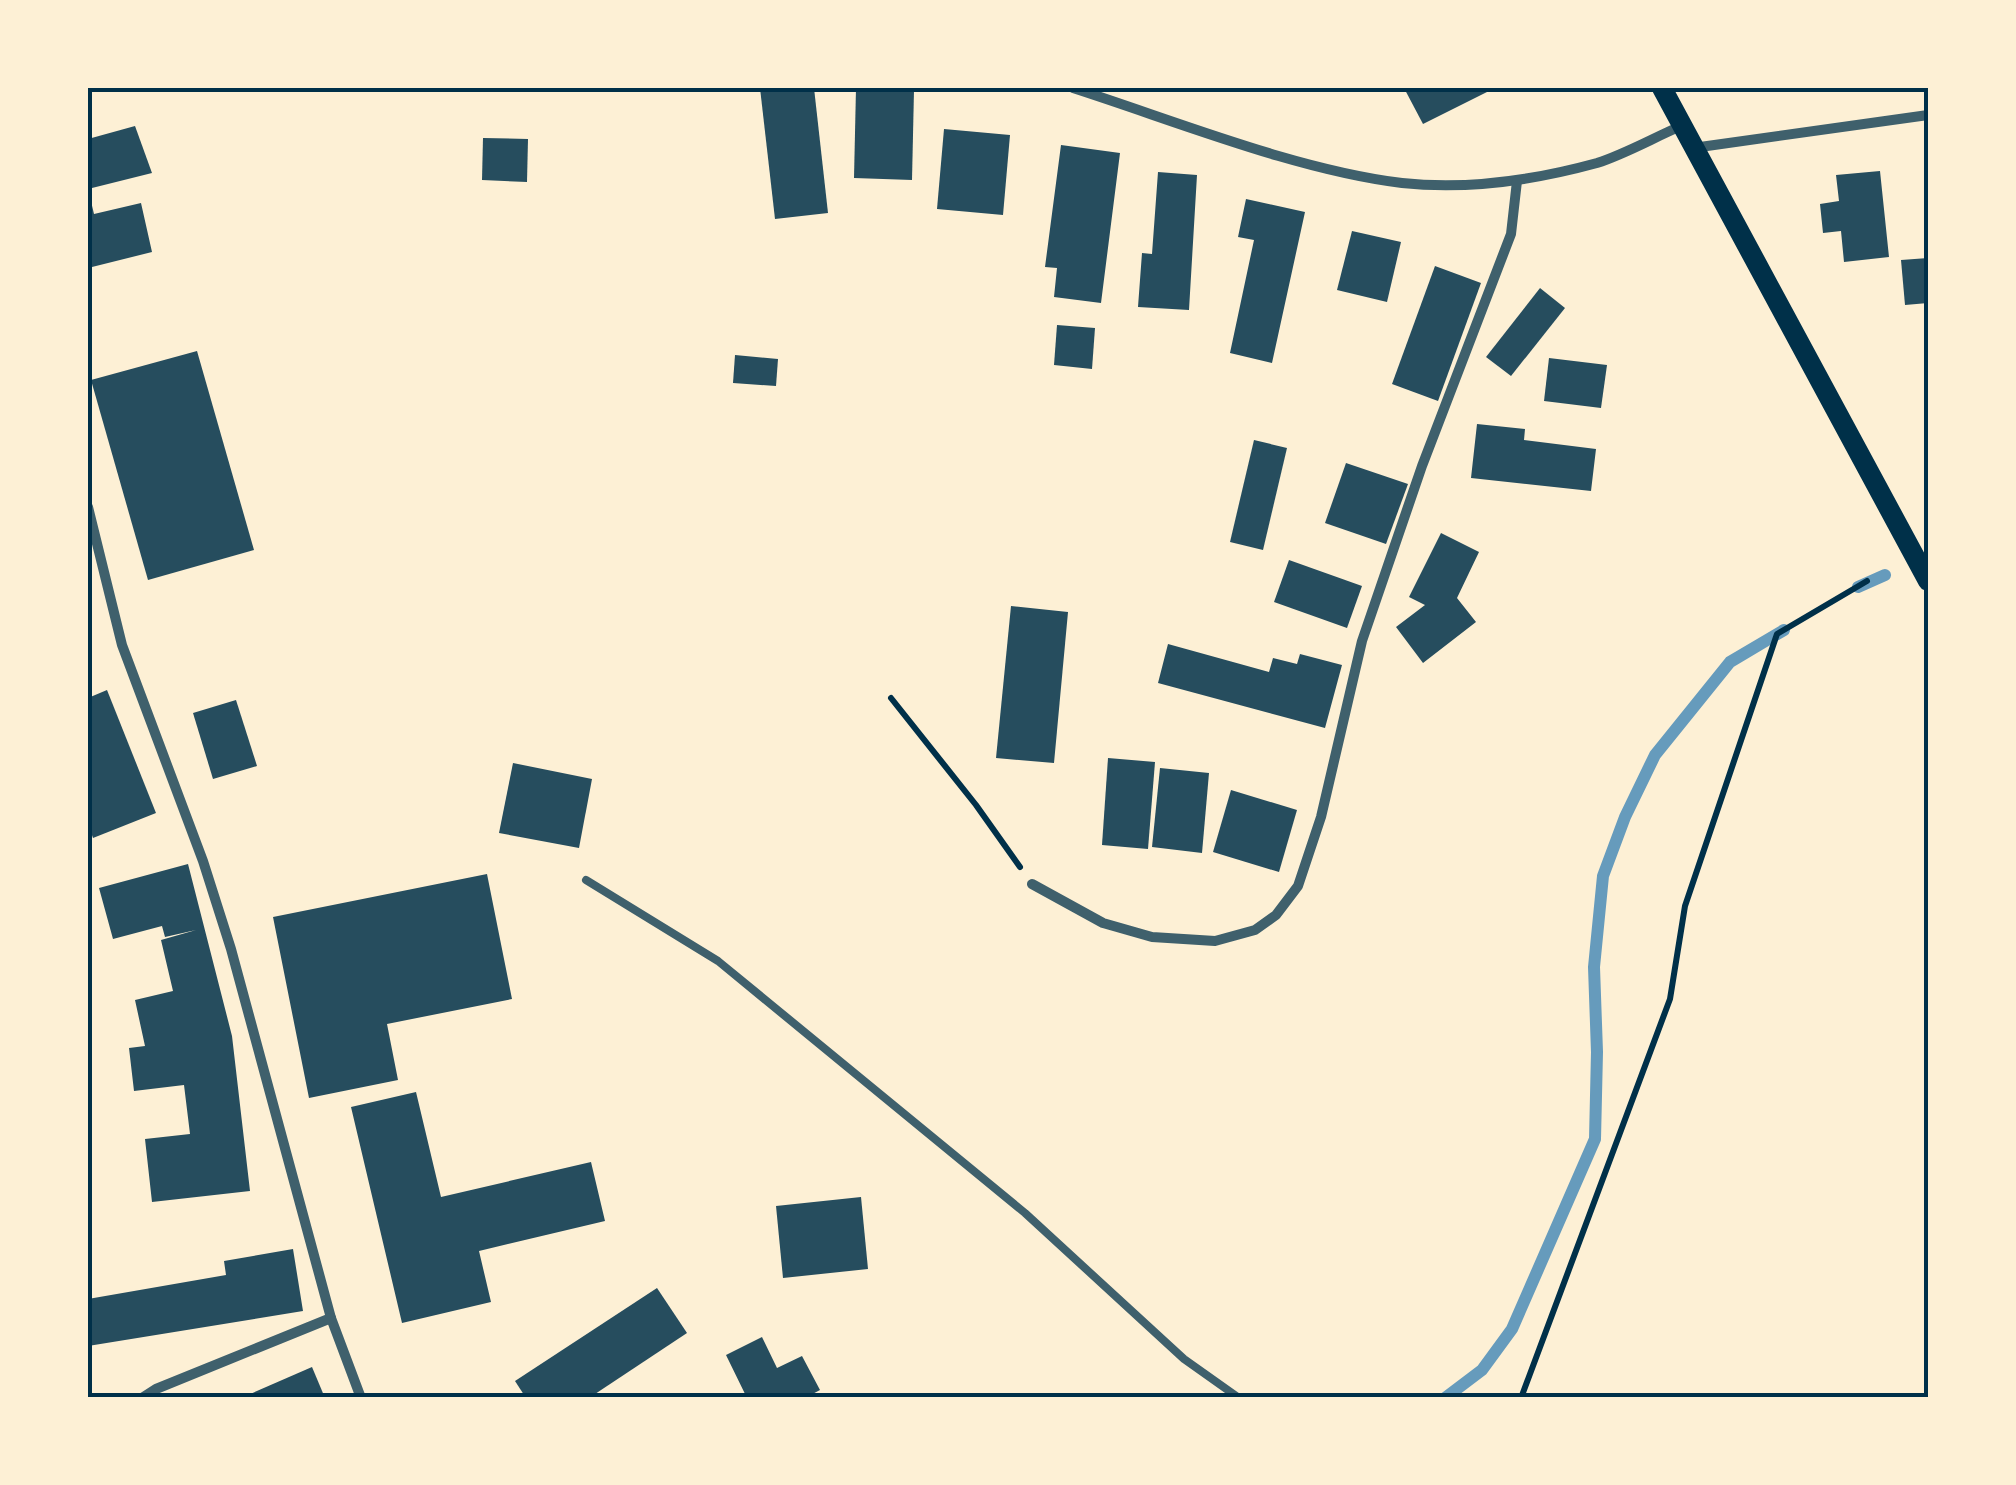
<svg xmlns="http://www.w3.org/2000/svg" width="2016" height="1485" viewBox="0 0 2016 1485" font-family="Roboto,sans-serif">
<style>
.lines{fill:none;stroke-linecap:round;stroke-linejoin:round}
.stream{stroke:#669bbc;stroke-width:12}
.building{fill:#264d5e}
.path{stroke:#003049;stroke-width:6}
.service{stroke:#3f606c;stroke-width:8}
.minor{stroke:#3f606c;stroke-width:10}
.secondary{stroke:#003049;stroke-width:20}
.neatline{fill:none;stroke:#003049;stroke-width:4}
</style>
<rect width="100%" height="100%" fill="#fdf0d5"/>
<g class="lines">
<g class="stream">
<path d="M 1858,587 L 1885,575"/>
<path d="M 1445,1398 L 1482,1370 L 1512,1329 L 1595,1139 L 1597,1052 L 1594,967 L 1603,876 L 1625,817 L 1655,755 L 1730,662 L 1784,630"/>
</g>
</g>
<g class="building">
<path d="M 760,88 L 814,88 L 828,213 L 775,219 Z"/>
<path d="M 856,88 L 914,90 L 912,180 L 854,178 Z"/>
<path d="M 1404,88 L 1495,88 L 1423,124 Z"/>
<path d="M 135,126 L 152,173 L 88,189 L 88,139 Z"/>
<path d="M 944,129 L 1010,135 L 1003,215 L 937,209 Z"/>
<path d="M 483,138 L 528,139 L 527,182 L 482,180 Z"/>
<path d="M 1061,145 L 1120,153 L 1101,303 L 1054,297 L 1057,268 L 1045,267 Z"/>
<path d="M 1880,171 L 1889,257 L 1844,262 L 1841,231 L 1823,233 L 1820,204 L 1839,201 L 1836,175 Z"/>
<path d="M 1158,172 L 1197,175 L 1189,310 L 1138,307 L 1142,253 L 1152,254 Z"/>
<path d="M 89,193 L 94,214 L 141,203 L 152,252 L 88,268 Z"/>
<path d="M 1246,199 L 1305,212 L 1272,363 L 1230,353 L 1254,240 L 1238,237 Z"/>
<path d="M 1352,231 L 1401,242 L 1387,302 L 1337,290 Z"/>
<path d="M 1928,258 L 1928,303 L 1905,305 L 1901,260 Z"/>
<path d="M 1435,266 L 1481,283 L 1438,401 L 1392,384 Z"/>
<path d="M 1540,288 L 1565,308 L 1511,376 L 1486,357 Z"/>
<path d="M 1057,325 L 1095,328 L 1092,369 L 1054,365 Z"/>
<path d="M 197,351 L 254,550 L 148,580 L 91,380 Z"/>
<path d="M 735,355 L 778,359 L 776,386 L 733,383 Z"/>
<path d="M 1549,358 L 1607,365 L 1601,408 L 1544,401 Z"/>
<path d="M 1477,424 L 1525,429 L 1524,440 L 1596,449 L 1591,491 L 1471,478 Z"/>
<path d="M 1254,440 L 1287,448 L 1263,550 L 1230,542 Z"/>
<path d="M 1346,463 L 1408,484 L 1386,544 L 1325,523 Z"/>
<path d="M 1441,533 L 1479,552 L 1457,598 L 1476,622 L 1423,663 L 1396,627 L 1425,605 L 1409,597 Z"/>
<path d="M 1289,560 L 1362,586 L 1347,628 L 1274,602 Z"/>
<path d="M 1011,606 L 1068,612 L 1054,763 L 996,758 Z"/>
<path d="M 1168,644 L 1269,672 L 1273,658 L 1297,664 L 1300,654 L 1342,665 L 1325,728 L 1158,683 Z"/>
<path d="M 107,690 L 156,813 L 93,838 L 88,824 L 88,698 Z"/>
<path d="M 236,700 L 257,766 L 213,779 L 193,713 Z"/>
<path d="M 1108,758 L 1155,762 L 1148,849 L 1102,845 Z"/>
<path d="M 513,763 L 592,779 L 579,848 L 499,833 Z"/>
<path d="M 1160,768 L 1209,773 L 1202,853 L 1152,847 Z"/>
<path d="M 1231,790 L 1297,810 L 1279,872 L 1213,852 Z"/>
<path d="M 188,864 L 232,1036 L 250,1191 L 152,1202 L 145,1139 L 190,1134 L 184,1085 L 134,1091 L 129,1048 L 145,1046 L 135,1000 L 173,991 L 161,940 L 196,930 L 165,937 L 162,926 L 113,939 L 99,888 Z"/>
<path d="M 487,874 L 512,999 L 387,1024 L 398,1080 L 309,1098 L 273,917 Z"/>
<path d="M 416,1092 L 441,1197 L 591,1162 L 605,1221 L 479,1251 L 491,1302 L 402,1323 L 351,1107 Z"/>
<path d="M 861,1197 L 868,1269 L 783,1278 L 776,1206 Z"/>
<path d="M 293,1249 L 303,1311 L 88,1346 L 88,1299 L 226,1275 L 224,1261 Z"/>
<path d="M 657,1288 L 687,1333 L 589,1398 L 526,1398 L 515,1381 Z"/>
<path d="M 762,1337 L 777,1368 L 802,1356 L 820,1390 L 805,1398 L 747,1398 L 726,1355 Z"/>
<path d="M 312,1367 L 325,1398 L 241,1398 Z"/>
</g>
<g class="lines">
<g class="path">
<path d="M 891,698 L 976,805 L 1020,867"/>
<path d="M 1521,1398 L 1670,999 L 1685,906 L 1777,634 L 1867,581"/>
</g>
<path class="service" d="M 586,880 L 718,961 L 1025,1213 L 1184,1359 L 1239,1398"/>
<g class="minor">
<path d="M 1073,88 C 1176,121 1296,170 1402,183 C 1466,190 1535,180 1597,163 C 1625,154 1653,138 1681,126"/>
<path d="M 1693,148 L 1928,115"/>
<path d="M 88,507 L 122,645 L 203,861 L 231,949 L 331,1318 L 361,1398"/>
<path d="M 1032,884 L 1103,923 L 1152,937 L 1215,941 L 1255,930 L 1276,915 L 1298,886 L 1321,817 L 1362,641 L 1422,466 L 1511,234 L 1517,181"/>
<path d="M 142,1398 L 156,1389 L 331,1318"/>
</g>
<path class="secondary" d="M 1662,88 L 1928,581"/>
</g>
<rect width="2016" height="1485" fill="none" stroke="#fdf0d5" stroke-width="180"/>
<rect x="90" y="90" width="1836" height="1305" class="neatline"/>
</svg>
